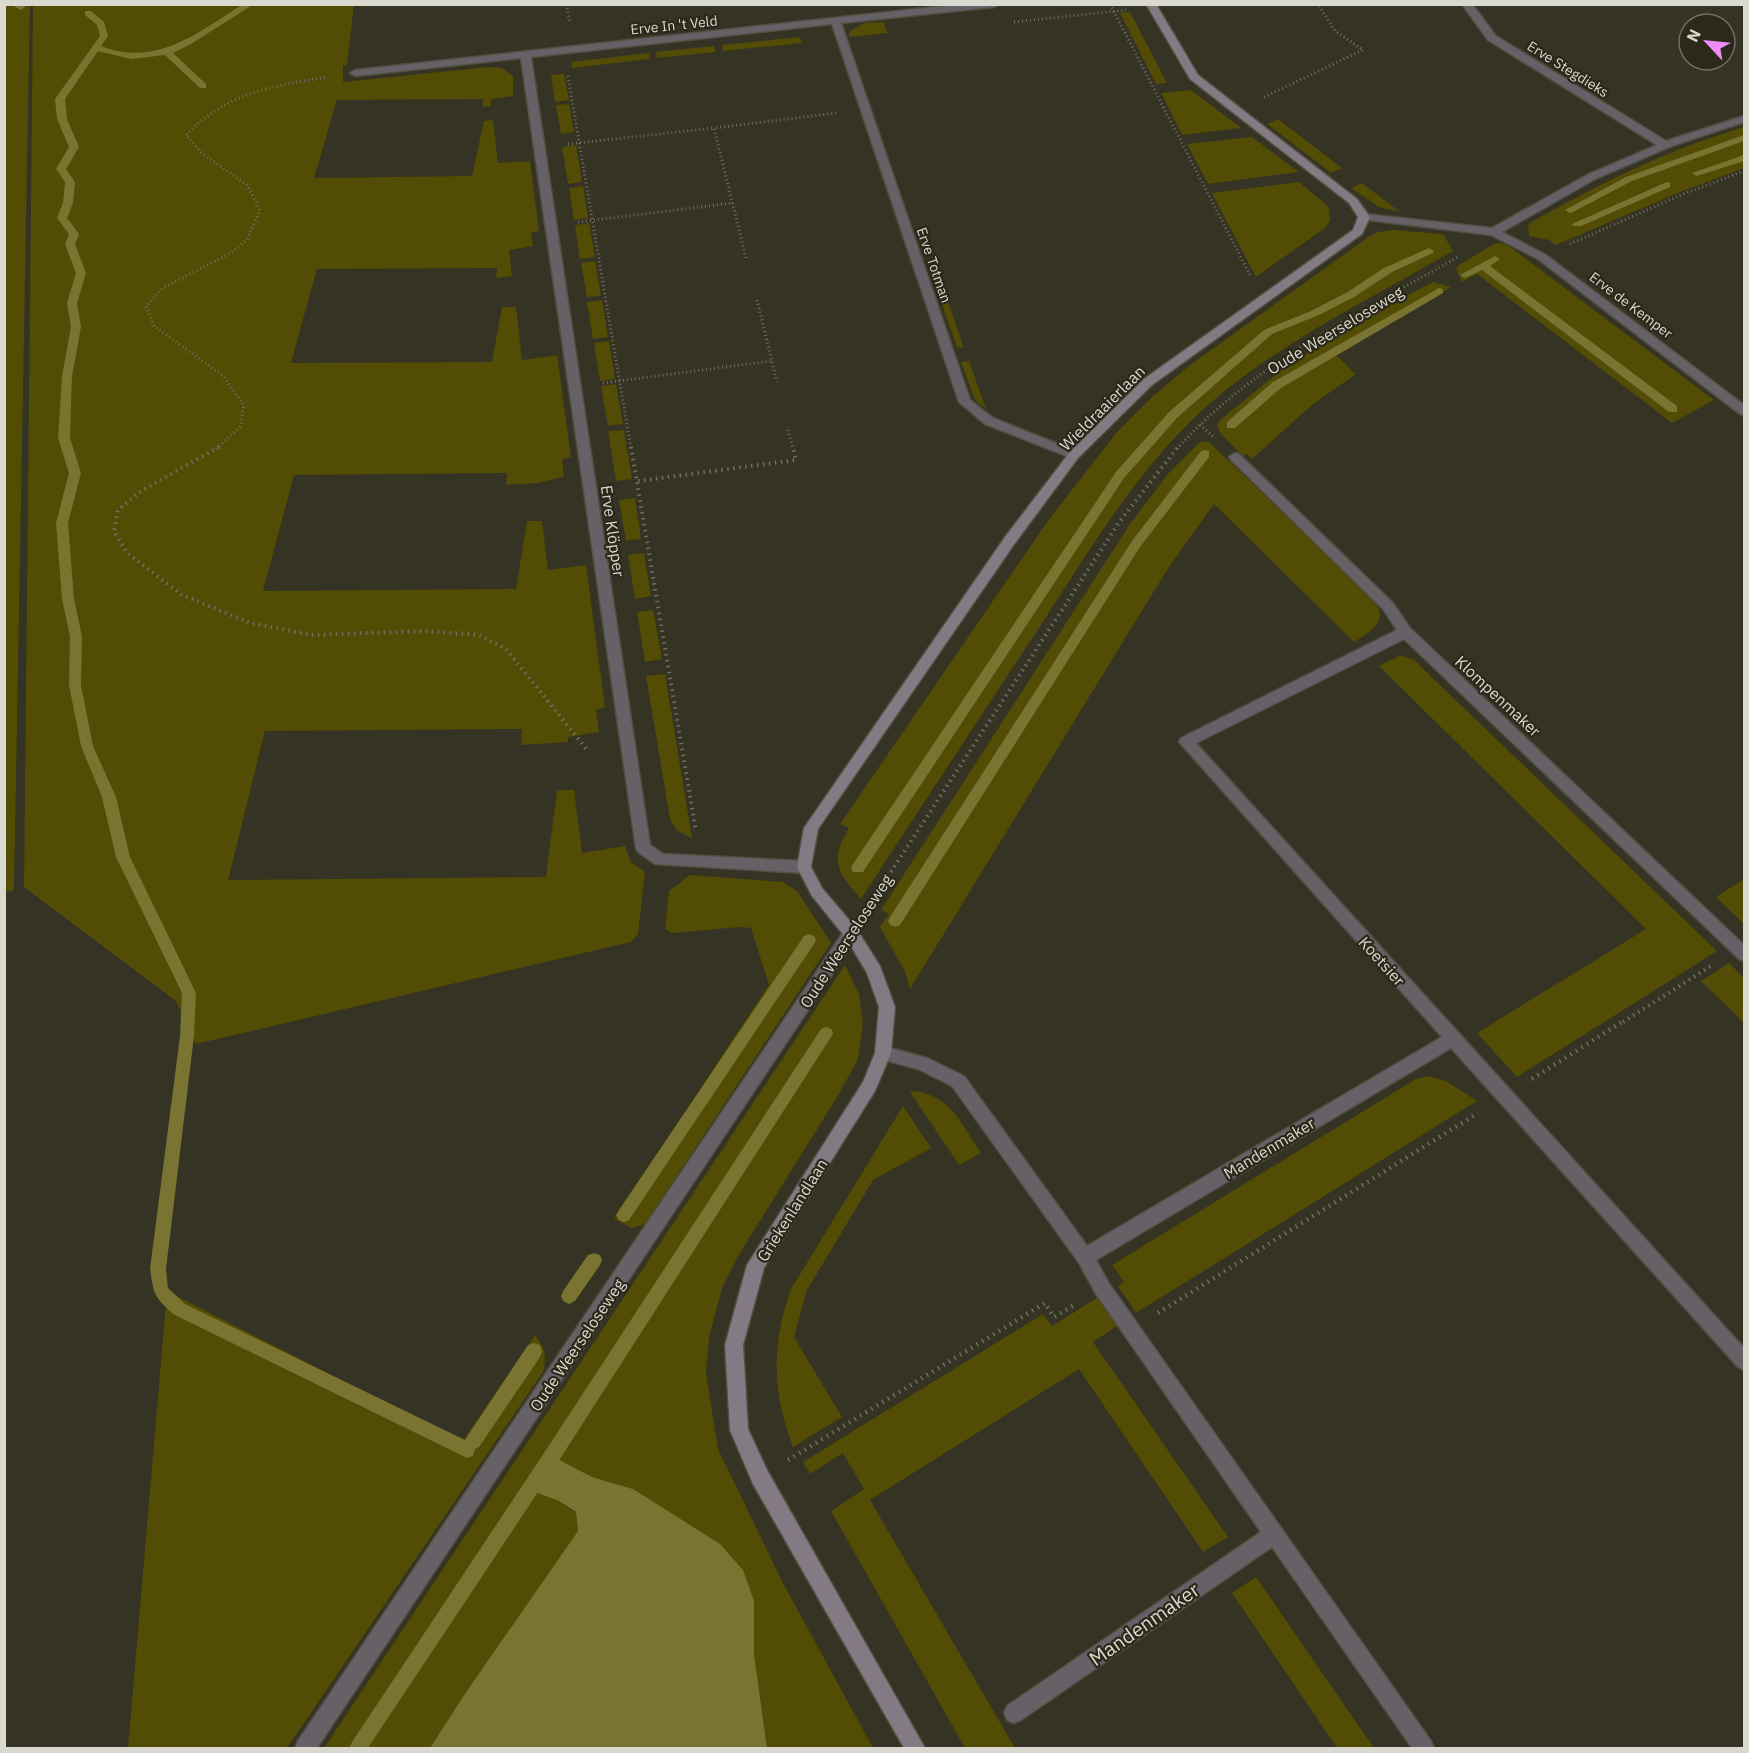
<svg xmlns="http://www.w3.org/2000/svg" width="1749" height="1753" viewBox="0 0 1749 1753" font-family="'IBM Plex Sans',sans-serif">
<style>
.green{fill:#524c04}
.water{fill:#797431}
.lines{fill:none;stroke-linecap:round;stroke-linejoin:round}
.stream{fill:#797431;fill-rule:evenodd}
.street-casing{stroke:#4f4e40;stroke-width:3}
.secondary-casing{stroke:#4f4e40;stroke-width:3}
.path-far2{stroke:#706f63;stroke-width:3;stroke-dasharray:1 3;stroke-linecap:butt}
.path-far1{stroke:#706f63;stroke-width:4;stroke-dasharray:1.5 4.5;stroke-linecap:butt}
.path{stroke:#706f63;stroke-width:4.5;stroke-dasharray:1.5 5;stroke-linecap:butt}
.street{fill:#666166;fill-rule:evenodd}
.secondary{fill:#837a83;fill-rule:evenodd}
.labels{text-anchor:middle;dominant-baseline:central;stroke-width:4.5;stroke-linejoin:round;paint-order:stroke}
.far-street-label{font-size:14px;fill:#dad9d0;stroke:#2a291a}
.street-label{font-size:16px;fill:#dad9d0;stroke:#2a291a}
.near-street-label{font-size:20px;fill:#dad9d0;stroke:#2a291a}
</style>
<rect width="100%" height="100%" fill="#343324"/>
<g class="green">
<path d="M 30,4 L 14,890 L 5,892 L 4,5 Z"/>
<path d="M 33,5 L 354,5 L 347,65 L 343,66 L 343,82 L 488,67 L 502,68 L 513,76 L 513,96 L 491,99 L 491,106 L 483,107 L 483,99 L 337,100 L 314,178 L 472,176 L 484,121 L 493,120 L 498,163 L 530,161 L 539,231 L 531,232 L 533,246 L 509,250 L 512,276 L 496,278 L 497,268 L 317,269 L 291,363 L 492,362 L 502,307 L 516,307 L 522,360 L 557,355 L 571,457 L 562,459 L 564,477 L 537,483 L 506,485 L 507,473 L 294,475 L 263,591 L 516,589 L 527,521 L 542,521 L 548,570 L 586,565 L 605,707 L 596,710 L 599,732 L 568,737 L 568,742 L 521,745 L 522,729 L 265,731 L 228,880 L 546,877 L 557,790 L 574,790 L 582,853 L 625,846 L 631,862 L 645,872 L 638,934 L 631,942 L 196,1044 L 176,1001 L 24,887 Z"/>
<path d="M 1130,12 L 1167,83 L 1156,84 L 1120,13 Z"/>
<path d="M 883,22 L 888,33 L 849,37 L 849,32 L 864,23 Z"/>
<path d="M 800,37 L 802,43 L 723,51 L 722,45 Z"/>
<path d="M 714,46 L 716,52 L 657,58 L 656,52 Z"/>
<path d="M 649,53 L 650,59 L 572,68 L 571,62 Z"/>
<path d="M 564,74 L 569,100 L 555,102 L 551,75 Z"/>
<path d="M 1191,90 L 1241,128 L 1182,135 L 1161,93 Z"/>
<path d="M 569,104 L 574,132 L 561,134 L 556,105 Z"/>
<path d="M 1278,119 L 1342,168 L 1331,173 L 1267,124 Z"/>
<path d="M 1744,127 L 1744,168 L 1678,193 L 1556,245 L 1549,240 L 1529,236 L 1528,224 C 1599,184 1666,150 1744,127 Z"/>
<path d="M 1252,137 L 1299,172 L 1208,184 L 1187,144 Z"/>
<path d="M 576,145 L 582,182 L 568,184 L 562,147 Z"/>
<path d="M 1299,182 L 1329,207 L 1330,221 L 1325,228 L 1256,277 L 1212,193 Z"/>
<path d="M 1362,183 L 1400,212 L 1379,207 L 1351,188 Z"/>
<path d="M 583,186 L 588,218 L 574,220 L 569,188 Z"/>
<path d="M 589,223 L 595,257 L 580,259 L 575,225 Z"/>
<path d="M 1393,230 L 1443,234 L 1453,251 C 1365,302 1260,352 1188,424 C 1130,482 1087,554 1043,622 C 982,714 921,807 861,899 C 837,872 829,861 849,828 L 840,824 L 1047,522 L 1117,432 L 1151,398 L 1190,365 L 1367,238 L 1377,232 Z"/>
<path d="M 1501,243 L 1509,246 L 1714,400 L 1672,423 L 1477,274 L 1462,282 L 1456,269 L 1459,265 L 1494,244 Z"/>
<path d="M 595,261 L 601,296 L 587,297 L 581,263 Z"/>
<path d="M 1433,282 L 1451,287 L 1336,355 L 1356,374 L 1312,405 L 1252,459 L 1247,454 L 1243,456 L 1220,433 L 1217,426 L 1220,420 L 1284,368 L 1371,314 Z"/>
<path d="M 947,299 L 964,348 L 957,347 L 941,302 Z"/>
<path d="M 602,300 L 608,337 L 593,339 L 587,302 Z"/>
<path d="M 609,341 L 615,379 L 600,381 L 594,343 Z"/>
<path d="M 969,361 L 986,409 L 975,400 L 961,362 Z"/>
<path d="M 616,384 L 623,424 L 608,426 L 601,386 Z"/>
<path d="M 624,430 L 632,479 L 616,481 L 608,431 Z"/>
<path d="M 1201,441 L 1209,442 L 1374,600 C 1389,622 1372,631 1354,642 L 1214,504 L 1167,570 L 910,989 L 905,972 L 880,927 L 889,914 L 881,910 L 1130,524 L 1168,474 Z"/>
<path d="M 635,498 L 641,539 L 626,541 L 619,500 Z"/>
<path d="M 644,553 L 651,596 L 635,599 L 628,555 Z"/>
<path d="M 653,610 L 662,659 L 645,662 L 637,612 Z"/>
<path d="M 1401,655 L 1414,660 L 1717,951 L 1517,1077 L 1477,1033 L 1646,929 L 1379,666 Z"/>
<path d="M 665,674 L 692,838 L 677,831 L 670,819 L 646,676 Z"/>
<path d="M 690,875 L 783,882 L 798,892 L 831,943 L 645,1224 L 632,1228 L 614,1219 L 769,985 L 751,928 L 740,927 L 672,933 L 665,929 L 669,891 Z"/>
<path d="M 1744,879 L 1744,924 L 1716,897 Z"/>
<path d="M 1729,963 L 1744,978 L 1744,1023 L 1701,981 Z"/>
<path d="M 845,965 L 859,994 L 863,1024 L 858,1059 L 839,1094 L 740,1253 L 722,1288 L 709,1338 L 706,1373 L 718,1449 L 784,1585 L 873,1748 L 767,1748 L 754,1654 L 754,1601 L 633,1489 L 592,1477 L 552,1456 L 529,1490 L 559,1501 L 576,1513 L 578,1531 L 464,1695 L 430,1748 L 324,1748 Z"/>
<path d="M 1428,1076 L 1446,1081 L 1477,1101 L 1136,1313 L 1118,1286 L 1124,1282 L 1112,1265 L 1416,1079 Z"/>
<path d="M 917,1091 C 954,1099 961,1124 981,1153 L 959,1165 L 910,1092 Z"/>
<path d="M 903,1106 L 931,1148 L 873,1180 L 807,1290 L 794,1337 L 842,1417 L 793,1447 C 772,1392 771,1344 791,1289 Z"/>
<path d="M 167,1291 L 462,1442 L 535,1335 C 545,1348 547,1356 543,1372 L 287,1748 L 128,1748 Z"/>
<path d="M 1097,1298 L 1117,1326 L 1093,1342 L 1228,1537 L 1203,1552 L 1079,1369 L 870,1500 L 1015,1748 L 965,1748 L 831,1511 L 864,1489 L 843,1453 L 810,1474 L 803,1462 L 1043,1314 L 1052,1326 Z"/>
<path d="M 1256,1577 L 1374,1748 L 1337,1748 L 1232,1593 Z"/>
</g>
<path class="water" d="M 552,1456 L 592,1477 L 633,1489 L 720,1544 L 743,1570 L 754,1601 L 754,1654 L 767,1748 L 430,1748 L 464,1695 L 578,1531 L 576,1512 L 559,1501 L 529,1490 Z"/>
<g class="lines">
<g class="stream">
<path d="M 10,4 L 23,4 L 25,7 L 21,10 Z"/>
<path d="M 243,4 L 254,4 L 191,44 L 173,53 L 206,84 L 206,88 L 200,88 L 165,55 L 131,59 L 98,51 L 65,99 L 67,119 L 79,147 L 66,169 L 75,182 L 73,203 L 67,218 L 79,234 L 75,244 L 86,273 L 77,303 L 81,327 L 72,376 L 70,438 L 81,473 L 68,523 L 74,599 L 82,636 L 81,685 L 93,746 L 116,797 L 130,857 L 196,993 L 194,1036 L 166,1269 L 168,1288 L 185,1304 L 465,1440 L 528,1345 L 534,1343 L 540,1345 L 542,1351 L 540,1357 L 479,1447 L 475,1449 L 473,1456 L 467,1458 L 173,1314 C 154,1296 154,1296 150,1269 L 180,1036 L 182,993 L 116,857 L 102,797 L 81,746 L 69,685 L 70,636 L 62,599 L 56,523 L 69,473 L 58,438 L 62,376 L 71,327 L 67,303 L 76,273 L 65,244 L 69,234 L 57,218 L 63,203 L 65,182 L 56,169 L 69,147 L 57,119 L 55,99 L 100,36 L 97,25 L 85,15 L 85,11 L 91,11 L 104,22 L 108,36 L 101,46 C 156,68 199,32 243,4 Z"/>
<path d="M 1744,135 L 1744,141 L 1632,181 L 1573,212 L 1570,213 L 1565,210 L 1626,177 Z"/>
<path d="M 1744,155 L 1744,161 L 1697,176 L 1692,173 Z"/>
<path d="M 1667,182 L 1670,183 L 1670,187 L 1581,226 L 1573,226 L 1572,224 Z"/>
<path d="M 1429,248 L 1434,251 L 1433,253 L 1392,272 L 1354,297 L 1319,315 L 1272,334 L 1177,418 L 1124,478 L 863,872 L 853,872 L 851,868 L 853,864 L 1116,472 L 1169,412 L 1264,330 L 1311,311 L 1346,293 L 1384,268 Z"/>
<path d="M 1495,256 L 1500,259 L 1490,266 L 1677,406 L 1677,412 L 1669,412 L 1482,270 L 1465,278 L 1460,275 Z"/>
<path d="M 1439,288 L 1443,289 L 1443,293 L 1281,388 L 1235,428 L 1227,428 L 1227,422 L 1273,382 Z"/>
<path d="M 1205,450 L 1209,451 L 1209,457 L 1140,547 L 900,925 L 895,927 L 890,925 L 888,921 L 890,917 L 1132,541 L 1201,451 Z"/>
<path d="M 809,934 L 814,936 L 816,940 L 814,944 L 629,1220 L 624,1222 L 619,1220 L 616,1215 L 619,1210 L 804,936 Z"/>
<path d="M 826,1027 L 831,1029 L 833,1033 L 831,1037 L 558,1462 L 368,1748 L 349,1748 L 352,1742 L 546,1450 L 821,1029 Z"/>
<path d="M 594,1253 L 600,1255 L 602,1260 L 600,1265 L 575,1301 L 569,1304 L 563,1301 L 561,1296 L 563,1291 L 588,1255 Z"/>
</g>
<g class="street-casing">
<g id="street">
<path d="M 962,4 L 999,4 L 994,7 L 841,23 L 970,400 L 993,418 L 1078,452 L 1080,455 L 1078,458 L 1074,459 L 985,424 L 959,402 L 832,24 L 531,57 L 650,845 L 663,854 L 804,861 L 809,863 L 811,867 L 809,871 L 804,873 L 655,864 L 638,852 L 636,848 L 521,58 L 355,76 L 350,73 L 355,70 Z"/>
<path d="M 1462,4 L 1472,4 L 1496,36 L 1666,141 L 1744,116 L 1744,122 L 1669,147 L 1595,179 L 1502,232 L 1546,255 L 1744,405 L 1744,415 L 1740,414 L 1538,259 L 1491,235 L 1360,219 L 1360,215 L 1364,214 L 1492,228 L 1587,175 L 1657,145 L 1488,40 Z"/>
<path d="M 1235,453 L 1239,454 L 1393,603 L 1410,628 L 1744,945 L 1744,961 L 1739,959 L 1404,639 L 1196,743 L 1744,1348 L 1744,1370 L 1738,1367 L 1451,1048 L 1096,1260 L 1108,1282 L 1431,1741 L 1434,1748 L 1412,1748 L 1272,1547 L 1021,1720 L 1014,1723 L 1007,1720 L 1004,1713 L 1007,1706 L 1261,1532 L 1096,1294 L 1079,1263 L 952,1086 L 918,1069 L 877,1058 L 875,1053 L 877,1048 L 883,1046 L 927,1058 L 964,1076 L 1087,1246 L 1442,1037 L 1179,742 L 1181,738 L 1397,630 L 1383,609 L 1231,460 L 1229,457 Z"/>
<path d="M 851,926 L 856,928 L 859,933 L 856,938 L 317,1748 L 295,1748 L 298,1741 L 846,928 Z"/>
</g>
</g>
<g class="secondary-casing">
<path id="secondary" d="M 1146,4 L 1156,4 L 1198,75 L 1357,199 L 1370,217 L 1362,234 L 1152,385 L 1078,458 L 1015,543 L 818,829 L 811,867 L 822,888 L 856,928 L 880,966 L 895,1007 L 891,1053 L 875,1091 L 764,1268 L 743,1345 L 748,1429 L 767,1470 L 925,1748 L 904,1748 L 753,1484 L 730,1430 L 725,1345 L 747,1265 L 863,1082 L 875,1053 L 879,1007 L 867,973 L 846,938 L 812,896 L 797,867 L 804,828 L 1005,537 L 1070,452 L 1144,379 L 1353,230 L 1358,217 L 1349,203 L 1190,79 Z"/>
</g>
<g class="path-far2">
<path d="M 566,4 L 570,22"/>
<path d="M 1110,4 L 1250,275"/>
<path d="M 1014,22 L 1126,10"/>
<path d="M 568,76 L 631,449"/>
<path d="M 1264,97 L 1363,50 L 1335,31 L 1318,4"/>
<path d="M 568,144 L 714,128"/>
<path d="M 578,222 L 733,203"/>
<path d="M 1570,244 L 1681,195 L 1744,171"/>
<path d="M 746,258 L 714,128 L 836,113"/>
<path d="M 757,300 L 777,382"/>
<path d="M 603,383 L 771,361"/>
<path d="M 1200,425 L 1215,438"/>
<path d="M 788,430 L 793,449"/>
<path d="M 216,449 L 240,427 L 244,405 L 223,376 L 154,326 L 146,306 L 163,288 L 229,254 L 247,240 L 260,210 L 247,185 L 203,154 L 186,135 C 227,93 271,86 327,77"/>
<path d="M 1177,449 C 1252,364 1361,312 1458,257"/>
</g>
<g class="path-far1">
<path d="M 219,447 L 141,491 L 118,510 L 114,531 L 127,553 L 182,595 L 251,623 L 311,635 L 425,631 L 479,635 L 506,649 L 588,751"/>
<path d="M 631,447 L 696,831"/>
<path d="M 638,481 L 796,460 L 793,447"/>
<path d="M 868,907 L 1120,521 L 1178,447"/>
<path d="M 1623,1022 L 1711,966"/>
</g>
<g class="path">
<path d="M 1532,1079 L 1625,1020"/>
<path d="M 1158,1313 L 1478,1113"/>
<path d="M 788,1460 L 1045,1303 L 1054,1317 L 1076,1304"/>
</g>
<use href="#street" class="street"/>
<use href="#secondary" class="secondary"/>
</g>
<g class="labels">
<g class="far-street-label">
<text transform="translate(674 25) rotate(-6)">Erve In 't Veld</text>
<text transform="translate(1568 69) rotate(32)">Erve Stegdieks</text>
<text transform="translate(934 265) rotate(71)">Erve Totman</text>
<text transform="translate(1631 305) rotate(37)">Erve de Kemper</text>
</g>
<g class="street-label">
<text transform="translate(1335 330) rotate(-31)">Oude Weerseloseweg</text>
<text transform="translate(1102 408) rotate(-45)">Wieldraaierlaan</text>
<text transform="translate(613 531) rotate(82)">Erve Klöpper</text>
<text transform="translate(1498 696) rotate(43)">Klompenmaker</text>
<text transform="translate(846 941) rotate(-57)">Oude Weerseloseweg</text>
<text transform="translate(1382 961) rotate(48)">Koetsier</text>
<text transform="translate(1269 1148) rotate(-31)">Mandenmaker</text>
<text transform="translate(792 1210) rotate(-58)">Griekenlandlaan</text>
<text transform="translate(577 1345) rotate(-56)">Oude Weerseloseweg</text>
</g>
<g class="near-street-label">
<text transform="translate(1144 1624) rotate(-35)">Mandenmaker</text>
</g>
</g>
<rect width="1749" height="1753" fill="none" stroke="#dad9d0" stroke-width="12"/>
<g transform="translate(1707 42) rotate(296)"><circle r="28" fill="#2a291a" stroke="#706f63" stroke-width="1.5"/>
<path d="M0-4.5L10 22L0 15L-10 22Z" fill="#ee8bf7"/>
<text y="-9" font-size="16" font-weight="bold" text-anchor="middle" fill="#dad9d0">N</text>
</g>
</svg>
